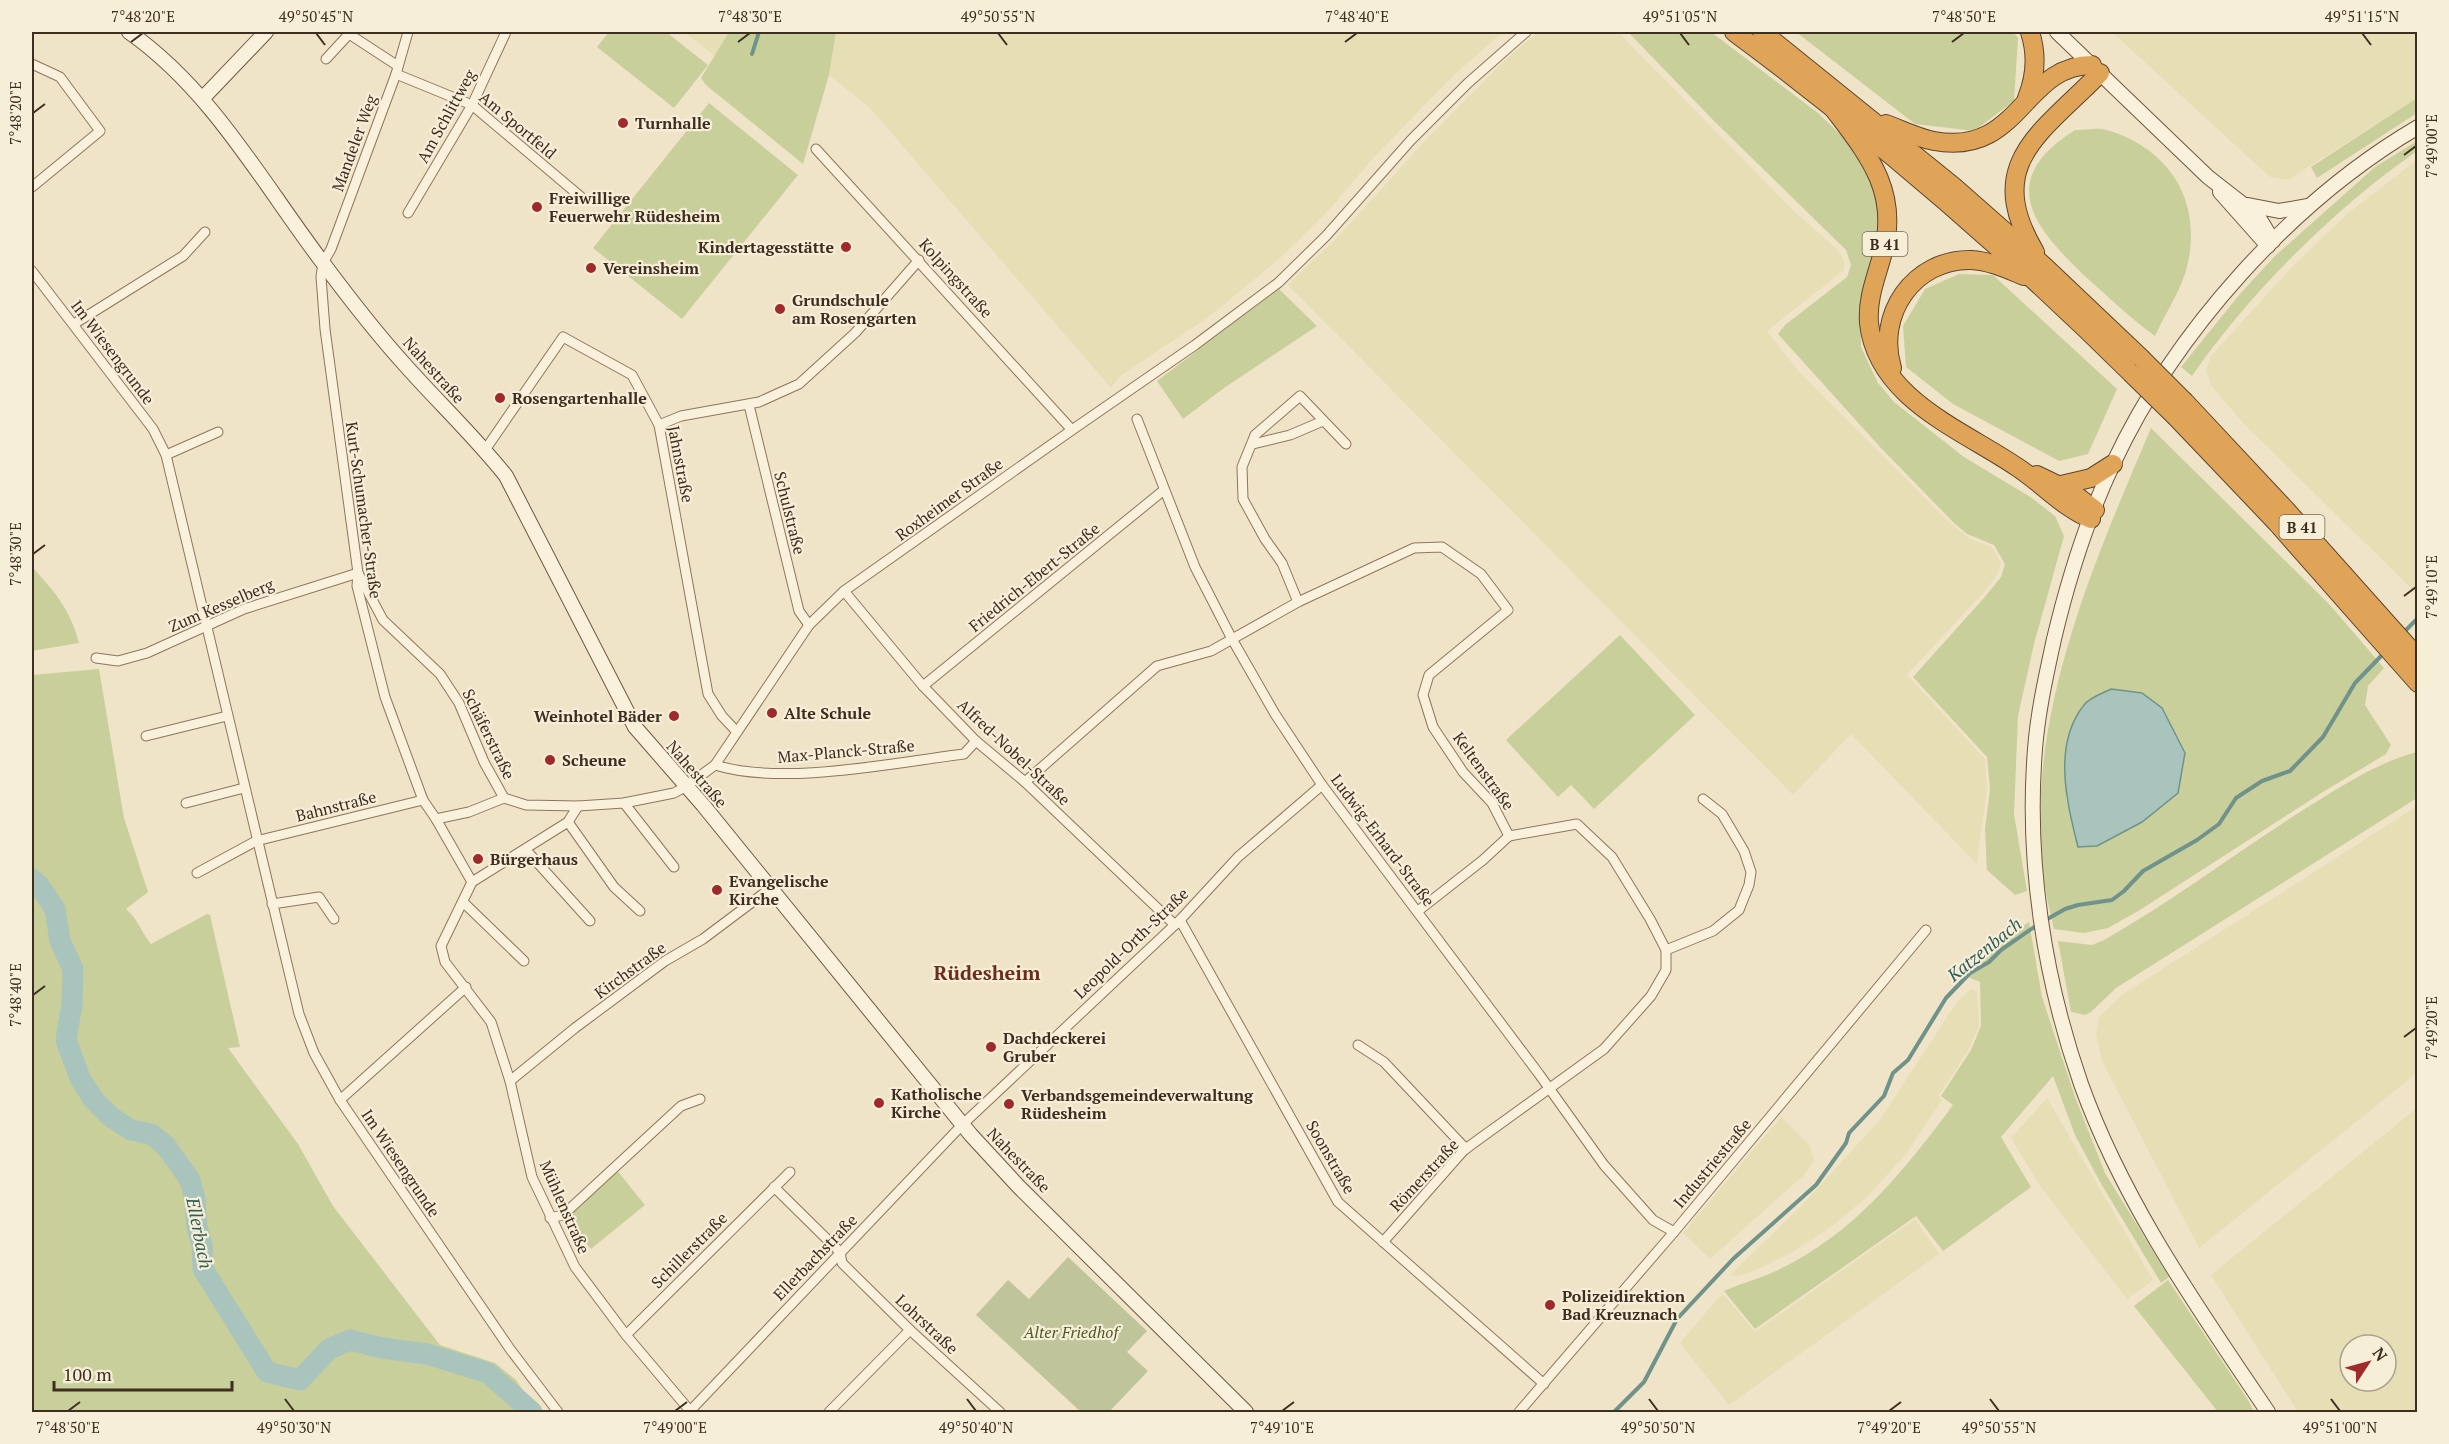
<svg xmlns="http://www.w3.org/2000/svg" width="2449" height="1444" viewBox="0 0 2449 1444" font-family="'PT Serif',serif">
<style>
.farmland{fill:#e6deb5;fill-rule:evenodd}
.green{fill:#c9cf9b;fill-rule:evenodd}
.cemetery{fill:#bfc49a}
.water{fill:#a9c4bc;stroke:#6f938a;stroke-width:1.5}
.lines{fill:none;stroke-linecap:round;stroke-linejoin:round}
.stream{stroke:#6f938a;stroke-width:4}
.river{stroke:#a9c4bc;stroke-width:21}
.street-casing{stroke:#8d765c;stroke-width:11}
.secondary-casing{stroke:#6f573f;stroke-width:16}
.highway-casing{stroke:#5b4430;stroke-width:20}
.street{stroke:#faf1dc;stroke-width:9}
.secondary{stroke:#faf1dc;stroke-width:14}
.highway{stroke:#e0a458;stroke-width:18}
.highway-bridge-casing{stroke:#5b4430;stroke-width:20;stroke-linecap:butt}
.highway-bridge{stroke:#e0a458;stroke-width:18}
.ticks{fill:none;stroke:#3d2e20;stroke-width:2}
.poi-dot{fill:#9e2a2b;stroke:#f7eed8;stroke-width:2}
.labels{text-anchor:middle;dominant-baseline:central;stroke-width:4.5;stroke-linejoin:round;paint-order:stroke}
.shield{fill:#f7eed8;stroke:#756857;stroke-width:1.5}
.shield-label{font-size:15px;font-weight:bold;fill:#3d2e20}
.street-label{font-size:16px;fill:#3d2e20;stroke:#f7eed8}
.poi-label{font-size:16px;font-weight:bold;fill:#3d2e20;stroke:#f7eed8;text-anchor:start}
.park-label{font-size:16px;font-style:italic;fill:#4d5a26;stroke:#f7eed8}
.water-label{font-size:18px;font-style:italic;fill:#2f5d5a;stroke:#f7eed8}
.quarter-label{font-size:20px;font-weight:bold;fill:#6b2e1e;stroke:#f7eed8}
.neatline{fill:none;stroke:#3d2e20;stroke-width:2}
.ticks-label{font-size:15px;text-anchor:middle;fill:#3d2e20}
</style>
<rect width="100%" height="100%" fill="#f0e4c8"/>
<g class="farmland">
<path d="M 684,32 L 729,32 L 715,56 Z"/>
<path d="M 836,32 L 1503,32 L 1454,75 L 1376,155 L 1326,213 L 1279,259 L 1211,315 L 1119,377 L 1111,388 L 870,108 L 829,75 Z"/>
<path d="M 1538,32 L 1618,32 L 1796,213 L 1838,250 L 1844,260 L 1844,270 L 1767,331 L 1800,373 L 1947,520 L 1970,539 L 1992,547 L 2001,563 L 1997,575 L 1985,591 L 1907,675 L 1985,759 L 1987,789 L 1977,864 L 1851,734 L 1793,795 L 1288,285 L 1334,241 L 1424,142 L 1505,60 Z"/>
<path d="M 2112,32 L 2417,32 L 2417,98 L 2288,180 L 2270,177 Z"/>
<path d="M 2417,160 L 2417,594 L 2245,425 L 2212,387 L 2206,371 L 2211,356 L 2290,269 L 2347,214 Z"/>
<path d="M 2417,806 L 2417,1073 L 2199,1248 L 2102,1061 L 2096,1034 L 2099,1017 L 2122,995 Z"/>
<path d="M 1971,989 L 1977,991 L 1979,1026 L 1969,1049 L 1939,1095 L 1942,1100 L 1906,1154 L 1867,1197 L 1831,1227 L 1791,1253 L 1756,1270 L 1738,1276 L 1730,1275 L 1801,1206 L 1879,1121 L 1957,1002 Z"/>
<path d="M 2047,1098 L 2153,1280 L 2127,1299 L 2040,1186 L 2011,1138 Z"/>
<path d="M 2417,1108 L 2417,1412 L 2298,1412 L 2211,1275 ZM 2350,1345 L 2386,1345 L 2386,1381 L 2350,1381 Z"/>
<path d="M 1781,1117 L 1810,1146 L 1814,1160 L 1805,1174 L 1710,1259 L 1683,1233 Z"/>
<path d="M 1915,1219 L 1939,1254 L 1729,1405 L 1680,1343 L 1719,1297 L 1724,1295 L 1755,1332 Z"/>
</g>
<g class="green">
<path d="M 609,32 L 666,32 L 708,65 L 674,108 L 597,47 Z"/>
<path d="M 729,32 L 836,32 L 829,75 L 803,164 L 706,85 L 701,78 Z"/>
<path d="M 1628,32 L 1711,32 L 1818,113 L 1842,136 L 1873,177 L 1881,218 L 1873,259 L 1860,301 L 1861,347 L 1878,383 L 1894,402 L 1964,457 L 2032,498 L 2055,516 L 2064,536 L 2034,644 L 2018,716 L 2014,814 L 2027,891 L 2015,895 L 1987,870 L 1985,829 L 1990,789 L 1987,757 L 1913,677 L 1983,599 L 2001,577 L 2005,564 L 1994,545 L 1967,534 L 1953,522 L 1880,447 L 1778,334 L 1785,325 L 1847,277 L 1851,265 L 1846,250 L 1713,120 Z"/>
<path d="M 1796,32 L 2013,32 L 2018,38 L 2014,101 L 1974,131 L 1915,124 Z"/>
<path d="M 2417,98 L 2417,113 L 2317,178 L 2311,167 Z"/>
<path d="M 709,103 L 798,175 L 682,319 L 593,248 Z"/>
<path d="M 2075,130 C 2085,130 2098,127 2107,130 C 2174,150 2205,207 2185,274 C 2178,295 2164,316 2155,336 C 2131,319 2110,298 2088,279 C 2034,228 1994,181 2075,130 Z"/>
<path d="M 2417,141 L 2417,151 C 2334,209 2250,292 2192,376 L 2181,367 L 2239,295 L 2275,256 L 2375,167 Z"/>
<path d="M 1959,274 L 1993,275 L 2117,389 L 2088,454 L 2059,461 L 1953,404 L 1906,367 L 1903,326 L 1925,289 Z"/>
<path d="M 1279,289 L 1317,326 L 1224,388 L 1183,419 L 1157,381 Z"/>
<path d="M 2151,428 L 2330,605 L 2384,668 L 2368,686 L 2365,705 L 2391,745 L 2386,754 L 2323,792 L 2140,910 L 2108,928 L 2084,933 L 2054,929 C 2050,911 2045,893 2043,875 C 2025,719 2091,569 2151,428 ZM 2067,734 L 2079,847 L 2066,798 Z"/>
<path d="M 32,567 C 55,592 70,609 79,643 L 32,651 Z"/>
<path d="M 1620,635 L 1695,715 L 1594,809 L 1571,785 L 1558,797 L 1506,740 Z"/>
<path d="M 99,669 L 124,818 L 148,892 L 126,909 C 138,919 141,932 151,944 L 207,914 L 210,915 L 240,1047 L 228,1048 L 298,1144 L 333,1206 L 440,1345 L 495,1363 L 516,1380 L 538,1412 L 32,1412 L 32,675 Z"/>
<path d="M 2417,752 L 2417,798 L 2116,988 L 2091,1012 L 2085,1015 L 2071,1012 L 2058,941 L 2092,945 L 2104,940 C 2176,899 2241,849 2311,805 C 2345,784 2379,762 2417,752 Z"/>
<path d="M 2029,922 L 2042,997 L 2075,1097 L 2105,1173 L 2169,1277 L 2161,1283 L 2100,1182 L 2075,1135 L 2053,1076 L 2001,1137 L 2031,1187 L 1943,1251 L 1916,1216 L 1755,1329 L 1724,1291 C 1741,1283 1759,1279 1776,1271 C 1853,1235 1903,1172 1953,1105 L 1941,1096 L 1971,1050 L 1981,1026 L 1980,982 L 1970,978 L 1962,965 Z"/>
<path d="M 615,1168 L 645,1205 L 591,1249 L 563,1215 Z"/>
<path d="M 2168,1280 L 2248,1400 L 2254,1412 L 2218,1412 L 2134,1306 Z"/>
</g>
<path class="cemetery" d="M 1068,1257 L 1147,1331 L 1127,1352 L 1148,1371 L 1109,1412 L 1081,1412 L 976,1315 L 1008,1280 L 1029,1299 Z"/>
<path class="water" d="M 2111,689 L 2142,693 L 2162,708 L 2185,753 L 2178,793 L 2142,822 L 2097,846 L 2078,847 C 2067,803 2052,745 2084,705 C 2089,698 2103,693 2111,689 Z"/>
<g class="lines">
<g class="stream">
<path d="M 752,54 L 759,32"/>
<path d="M 2404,632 L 2418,618"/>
<path d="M 2044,921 L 2065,909 L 2078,905 L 2112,900 L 2124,891 L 2143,871 L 2197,840 L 2219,824 L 2236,798 L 2262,781 L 2290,771 L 2323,737 L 2355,683 L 2384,653"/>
<path d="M 1614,1412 L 1644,1382 L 1677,1319 L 1733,1259 L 1816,1185 L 1846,1143 L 1849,1133 L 1884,1096 L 1893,1073 L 1908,1060 L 1946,998 L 1970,973 L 1989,962 L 2001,950 L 2037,925"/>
</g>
<path class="river" d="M 32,879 L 38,884 L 55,909 L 60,941 L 73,969 L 72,1004 L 66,1040 L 80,1078 L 93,1099 L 111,1117 L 131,1130 L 151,1134 L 166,1146 L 190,1180 L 195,1199 L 197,1227 L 202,1245 L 203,1269 L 267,1372 L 300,1380 L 329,1349 L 350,1340 L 382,1348 L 427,1354 L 488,1373 L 532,1412"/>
<g class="street-casing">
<g id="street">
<path d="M 408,32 L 396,74 L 331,249 L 323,263 L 321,277 L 325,329 L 358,573 L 357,586 L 385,697 L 423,800 L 436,819 L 472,882"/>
<path d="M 326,59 L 349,34 L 398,66"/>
<path d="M 32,64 L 60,77 L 100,131 L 32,187"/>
<path d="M 396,74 L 472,105 L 581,197"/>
<path d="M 816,149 L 1072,430"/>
<path d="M 408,213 L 472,105 L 506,32"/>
<path d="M 32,271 L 153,429 L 166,455 L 299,1014 L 314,1053 L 340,1100 L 510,1349 L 558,1412"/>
<path d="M 74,324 L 183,256 L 205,232"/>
<path d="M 749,405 L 799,611 L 809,625"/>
<path d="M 1137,419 L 1195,567 L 1232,639 L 1275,714 L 1322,785 L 1539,1074 L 1604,1165 L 1653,1220 L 1674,1232"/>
<path d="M 659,425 L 681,416 L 759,402 L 799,384 L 855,333 L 919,260"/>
<path d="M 1253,444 L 1290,435 L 1323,421"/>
<path d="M 485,450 L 563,337 L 632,375 L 659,425 L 708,694 L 722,716 L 737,732"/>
<path d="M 166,455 L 218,432"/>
<path d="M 844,591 L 923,686 L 976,741 L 1025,782 L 1175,925"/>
<path d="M 1298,602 L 1282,563 L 1265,539 L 1243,499 L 1242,467 L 1255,435 L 1300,396 L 1346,444"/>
<path d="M 96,658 L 118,661 L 147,653 L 244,609 L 358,573 L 383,620 L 440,674 L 459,703 L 484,762 L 504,798"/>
<path d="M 923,686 L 1164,490"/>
<path d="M 146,736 L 227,716"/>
<path d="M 715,765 C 782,786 892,763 964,754 L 976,741"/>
<path d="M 1025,782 L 1157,666 L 1211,651 L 1298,602 L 1414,548 L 1442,547 L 1481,574 L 1508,610 L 1429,675 L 1423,695 L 1433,727 L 1463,772 L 1492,803 L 1509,836"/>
<path d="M 186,803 L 244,788"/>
<path d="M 624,803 L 674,867"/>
<path d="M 578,806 L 568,822 L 472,882 L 441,946 L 445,962 L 491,1022 L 510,1081 L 532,1177 L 575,1267 L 626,1335 L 691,1412"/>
<path d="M 436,819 L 469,812 L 504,798 L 526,805 L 578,806 L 624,803 L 674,793 L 685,787 L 715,765 L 809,625 L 844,591 L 1072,430 L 1195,345 L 1278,283 L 1326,236 L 1411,140 L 1468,83 L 1526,32"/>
<path d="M 568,822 L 614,887 L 640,911"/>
<path d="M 526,850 L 590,921"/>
<path d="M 197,873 L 256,841 L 423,800"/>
<path d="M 463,902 L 524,961"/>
<path d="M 272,904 L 319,897 L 334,919"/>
<path d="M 1418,911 L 1483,860 L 1509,836"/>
<path d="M 1180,920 L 1338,1202 L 1544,1384"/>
<path d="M 1666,950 L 1713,931 L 1739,910 L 1749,885 L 1751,872 L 1744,851 L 1722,814 L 1703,799"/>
<path d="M 1358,1045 L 1384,1062 L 1466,1149"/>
<path d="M 510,1081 L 575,1028 L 665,961 L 703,939 L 771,888"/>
<path d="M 340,1100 L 466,987"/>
<path d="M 774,1187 L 840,1252 L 842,1263 L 910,1330 L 1000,1412"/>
<path d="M 550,1218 L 563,1215 L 681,1106 L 700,1099"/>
<path d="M 1383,1242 L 1464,1150 L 1604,1049 L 1651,996 L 1666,970 L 1666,950 L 1650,919 L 1612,857 L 1577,824 L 1509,836"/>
<path d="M 626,1335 L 790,1172"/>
<path d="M 690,1411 L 962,1125 L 1180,920 L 1238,857 L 1322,785"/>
<path d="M 829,1412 L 910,1330"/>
<path d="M 1519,1412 L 1674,1232 L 1926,930"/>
</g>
</g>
<g class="secondary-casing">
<g id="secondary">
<path d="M 129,32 C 212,90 263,184 323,263 C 349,298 377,334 406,366 C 439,403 475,437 506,476 L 635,727 L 703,805 L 971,1135 L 1019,1187 L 1246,1412"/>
<path d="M 2057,32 L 2208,177 L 2258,216 L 2273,241"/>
<path d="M 203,98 L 266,32"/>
<path d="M 2220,192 L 2268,246"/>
<path d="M 2248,205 L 2279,211 L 2308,206"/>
<path d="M 2268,1412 C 2198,1308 2124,1204 2081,1084 C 2044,978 2026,862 2035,749 C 2038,711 2046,676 2054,639 C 2068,580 2087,519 2113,464 C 2175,331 2292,201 2418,127"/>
</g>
</g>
<g class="highway-casing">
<g id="highway">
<path d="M 1734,32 C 1874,136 2007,250 2131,373"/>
<path d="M 1762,32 L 1953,186 L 2044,266 L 2141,358"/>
<path d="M 2027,98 C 2036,76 2037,54 2030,32"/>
<path d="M 1830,104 C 1865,151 1900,189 1883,252 C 1877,276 1867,297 1869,323 C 1877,399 1963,430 2017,467 C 2043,484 2062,507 2091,519"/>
<path d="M 1886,124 C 1902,130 1918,138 1934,141 C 2020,157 2023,65 2092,65"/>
<path d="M 2035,252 C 1982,163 2042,133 2100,73"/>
<path d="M 1892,368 C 1876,315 1913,259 1971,260 C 1990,261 2007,269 2024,276"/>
<path d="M 2185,402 L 2286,510 L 2418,658"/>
<path d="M 2176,417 L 2276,522 L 2418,683"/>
<path d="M 2037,475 L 2070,491 L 2095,510"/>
<path d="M 2061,485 L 2091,478 L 2113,464"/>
</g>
</g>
<use href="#street" class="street"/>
<use href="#secondary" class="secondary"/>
<use href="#highway" class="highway"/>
<g class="highway-bridge-casing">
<g id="highway-bridge">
<path d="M 2141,358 L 2185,402"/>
<path d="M 2131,373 L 2176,417"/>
</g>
</g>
<use href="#highway-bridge" class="highway-bridge"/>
</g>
<path class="ticks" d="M 316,33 L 325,45M 998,33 L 1007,45M 1680,33 L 1689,45M 2362,33 L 2371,45M 131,42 L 143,33M 738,42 L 750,33M 1345,42 L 1357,33M 1952,42 L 1964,33M 33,113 L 45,104M 2404,155 L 2416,146M 33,554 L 45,545M 2404,596 L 2416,587M 33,995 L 45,986M 2404,1037 L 2416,1028M 285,1399 L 294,1411M 967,1399 L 976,1411M 1649,1399 L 1658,1411M 1990,1399 L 1999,1411M 2331,1399 L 2340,1411M 68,1411 L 80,1402M 675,1411 L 687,1402M 1282,1411 L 1294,1402M 1889,1411 L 1901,1402"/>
<g class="poi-dot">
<circle cx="623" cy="123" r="6"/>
<circle cx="537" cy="207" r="6"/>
<circle cx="846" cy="247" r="6"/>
<circle cx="591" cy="268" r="6"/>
<circle cx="780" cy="309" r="6"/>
<circle cx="500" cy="398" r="6"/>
<circle cx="772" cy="713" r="6"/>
<circle cx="674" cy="716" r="6"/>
<circle cx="550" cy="760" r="6"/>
<circle cx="478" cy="859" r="6"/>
<circle cx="717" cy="890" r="6"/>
<circle cx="991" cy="1047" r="6"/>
<circle cx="879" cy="1103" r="6"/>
<circle cx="1009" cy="1104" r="6"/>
<circle cx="1550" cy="1305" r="6"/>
</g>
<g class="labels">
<g class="shield">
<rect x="1862.5" y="232" width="45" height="24" rx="4.5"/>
<rect x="2279.5" y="515" width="45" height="24" rx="4.5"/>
</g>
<g class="shield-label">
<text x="1885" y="244">B 41</text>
<text x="2302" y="527">B 41</text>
</g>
<g class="street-label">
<text transform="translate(446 116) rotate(-61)">Am Schlittweg</text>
<text transform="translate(518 125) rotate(40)">Am Sportfeld</text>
<text transform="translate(354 143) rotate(-70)">Mandeler Weg</text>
<text transform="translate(956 278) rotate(48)">Kolpingstraße</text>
<text transform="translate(113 352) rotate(53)">Im Wiesengrunde</text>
<text transform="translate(434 370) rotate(48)">Nahestraße</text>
<text transform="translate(681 464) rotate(79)">Jahnstraße</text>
<text transform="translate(949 499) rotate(-36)">Roxheimer Straße</text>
<text transform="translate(364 510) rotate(82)">Kurt-Schumacher-Straße</text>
<text transform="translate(790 513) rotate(76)">Schulstraße</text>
<text transform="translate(1034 577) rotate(-39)">Friedrich-Ebert-Straße</text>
<text transform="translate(221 605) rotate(-23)">Zum Kesselberg</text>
<text transform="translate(489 734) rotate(64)">Schäferstraße</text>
<text transform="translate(846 751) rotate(-5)">Max-Planck-Straße</text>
<text transform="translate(1014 752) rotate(43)">Alfred-Nobel-Straße</text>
<text transform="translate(1484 771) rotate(54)">Keltenstraße</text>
<text transform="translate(697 774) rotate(49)">Nahestraße</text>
<text transform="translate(336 806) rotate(-14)">Bahnstraße</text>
<text transform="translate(1383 840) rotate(53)">Ludwig-Erhard-Straße</text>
<text transform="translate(1131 943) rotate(-44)">Leopold-Orth-Straße</text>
<text transform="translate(630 970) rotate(-36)">Kirchstraße</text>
<text transform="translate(1331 1157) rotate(60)">Soonstraße</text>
<text transform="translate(1019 1160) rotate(46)">Nahestraße</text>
<text transform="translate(401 1163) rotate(56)">Im Wiesengrunde</text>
<text transform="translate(1712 1163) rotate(-50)">Industriestraße</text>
<text transform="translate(1424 1175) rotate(-47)">Römerstraße</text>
<text transform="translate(565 1207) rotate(66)">Mühlenstraße</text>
<text transform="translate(689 1250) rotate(-45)">Schillerstraße</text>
<text transform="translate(815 1257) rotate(-46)">Ellerbachstraße</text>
<text transform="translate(927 1324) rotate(43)">Lohrstraße</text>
</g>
<g class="poi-label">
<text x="635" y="123">Turnhalle</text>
<text x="549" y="198">Freiwillige<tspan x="549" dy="18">Feuerwehr Rüdesheim</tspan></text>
<text x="834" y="247" text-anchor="end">Kindertagesstätte</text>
<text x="603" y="268">Vereinsheim</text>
<text x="792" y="300">Grundschule<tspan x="792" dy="18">am Rosengarten</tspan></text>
<text x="512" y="398">Rosengartenhalle</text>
<text x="784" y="713">Alte Schule</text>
<text x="662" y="716" text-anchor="end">Weinhotel Bäder</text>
<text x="562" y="760">Scheune</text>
<text x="490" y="859">Bürgerhaus</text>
<text x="729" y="881">Evangelische<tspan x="729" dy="18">Kirche</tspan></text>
<text x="1003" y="1038">Dachdeckerei<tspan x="1003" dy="18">Gruber</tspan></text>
<text x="891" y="1094">Katholische<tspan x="891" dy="18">Kirche</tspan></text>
<text x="1021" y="1095">Verbandsgemeindeverwaltung<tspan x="1021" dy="18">Rüdesheim</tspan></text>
<text x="1562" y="1296">Polizeidirektion<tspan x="1562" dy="18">Bad Kreuznach</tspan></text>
</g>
<g class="park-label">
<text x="1071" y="1332">Alter Friedhof</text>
</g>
<g class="water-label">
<text transform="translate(1984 949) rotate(-39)">Katzenbach</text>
<text transform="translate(200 1233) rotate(79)">Ellerbach</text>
</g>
<g class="quarter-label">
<text x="987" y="972">Rüdesheim</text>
</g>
</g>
<rect width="2449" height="1444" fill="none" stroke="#f7eed8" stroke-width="66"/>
<g transform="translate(2368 1363) rotate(54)"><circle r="28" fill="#f7eed8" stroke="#ada18e" stroke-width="1.5"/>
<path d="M0-4.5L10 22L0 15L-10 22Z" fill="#9e2a2b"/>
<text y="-9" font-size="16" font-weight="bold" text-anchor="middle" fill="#3d2e20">N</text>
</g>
<path d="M54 1381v9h178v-9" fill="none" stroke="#3d2e20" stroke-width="3"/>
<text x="63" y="1381" font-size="18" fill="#3d2e20" stroke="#f7eed8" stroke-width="4.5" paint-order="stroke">100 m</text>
<rect x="33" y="33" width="2383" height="1378" class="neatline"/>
<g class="ticks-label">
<text x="143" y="22">7°48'20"E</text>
<text x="316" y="22">49°50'45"N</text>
<text x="750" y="22">7°48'30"E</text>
<text x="998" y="22">49°50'55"N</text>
<text x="1357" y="22">7°48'40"E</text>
<text x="1680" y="22">49°51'05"N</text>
<text x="1964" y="22">7°48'50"E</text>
<text x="2362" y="22">49°51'15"N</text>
<text transform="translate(16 113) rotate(-90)" y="5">7°48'20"E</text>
<text transform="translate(2432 146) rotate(-90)" y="5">7°49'00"E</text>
<text transform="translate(16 554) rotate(-90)" y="5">7°48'30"E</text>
<text transform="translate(2432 587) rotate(-90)" y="5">7°49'10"E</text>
<text transform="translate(16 995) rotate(-90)" y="5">7°48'40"E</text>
<text transform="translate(2432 1028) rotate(-90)" y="5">7°49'20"E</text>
<text x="68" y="1433">7°48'50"E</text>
<text x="294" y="1433">49°50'30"N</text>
<text x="675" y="1433">7°49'00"E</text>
<text x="976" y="1433">49°50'40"N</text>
<text x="1282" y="1433">7°49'10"E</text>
<text x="1658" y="1433">49°50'50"N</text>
<text x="1889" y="1433">7°49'20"E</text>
<text x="1999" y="1433">49°50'55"N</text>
<text x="2340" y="1433">49°51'00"N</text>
</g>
</svg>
